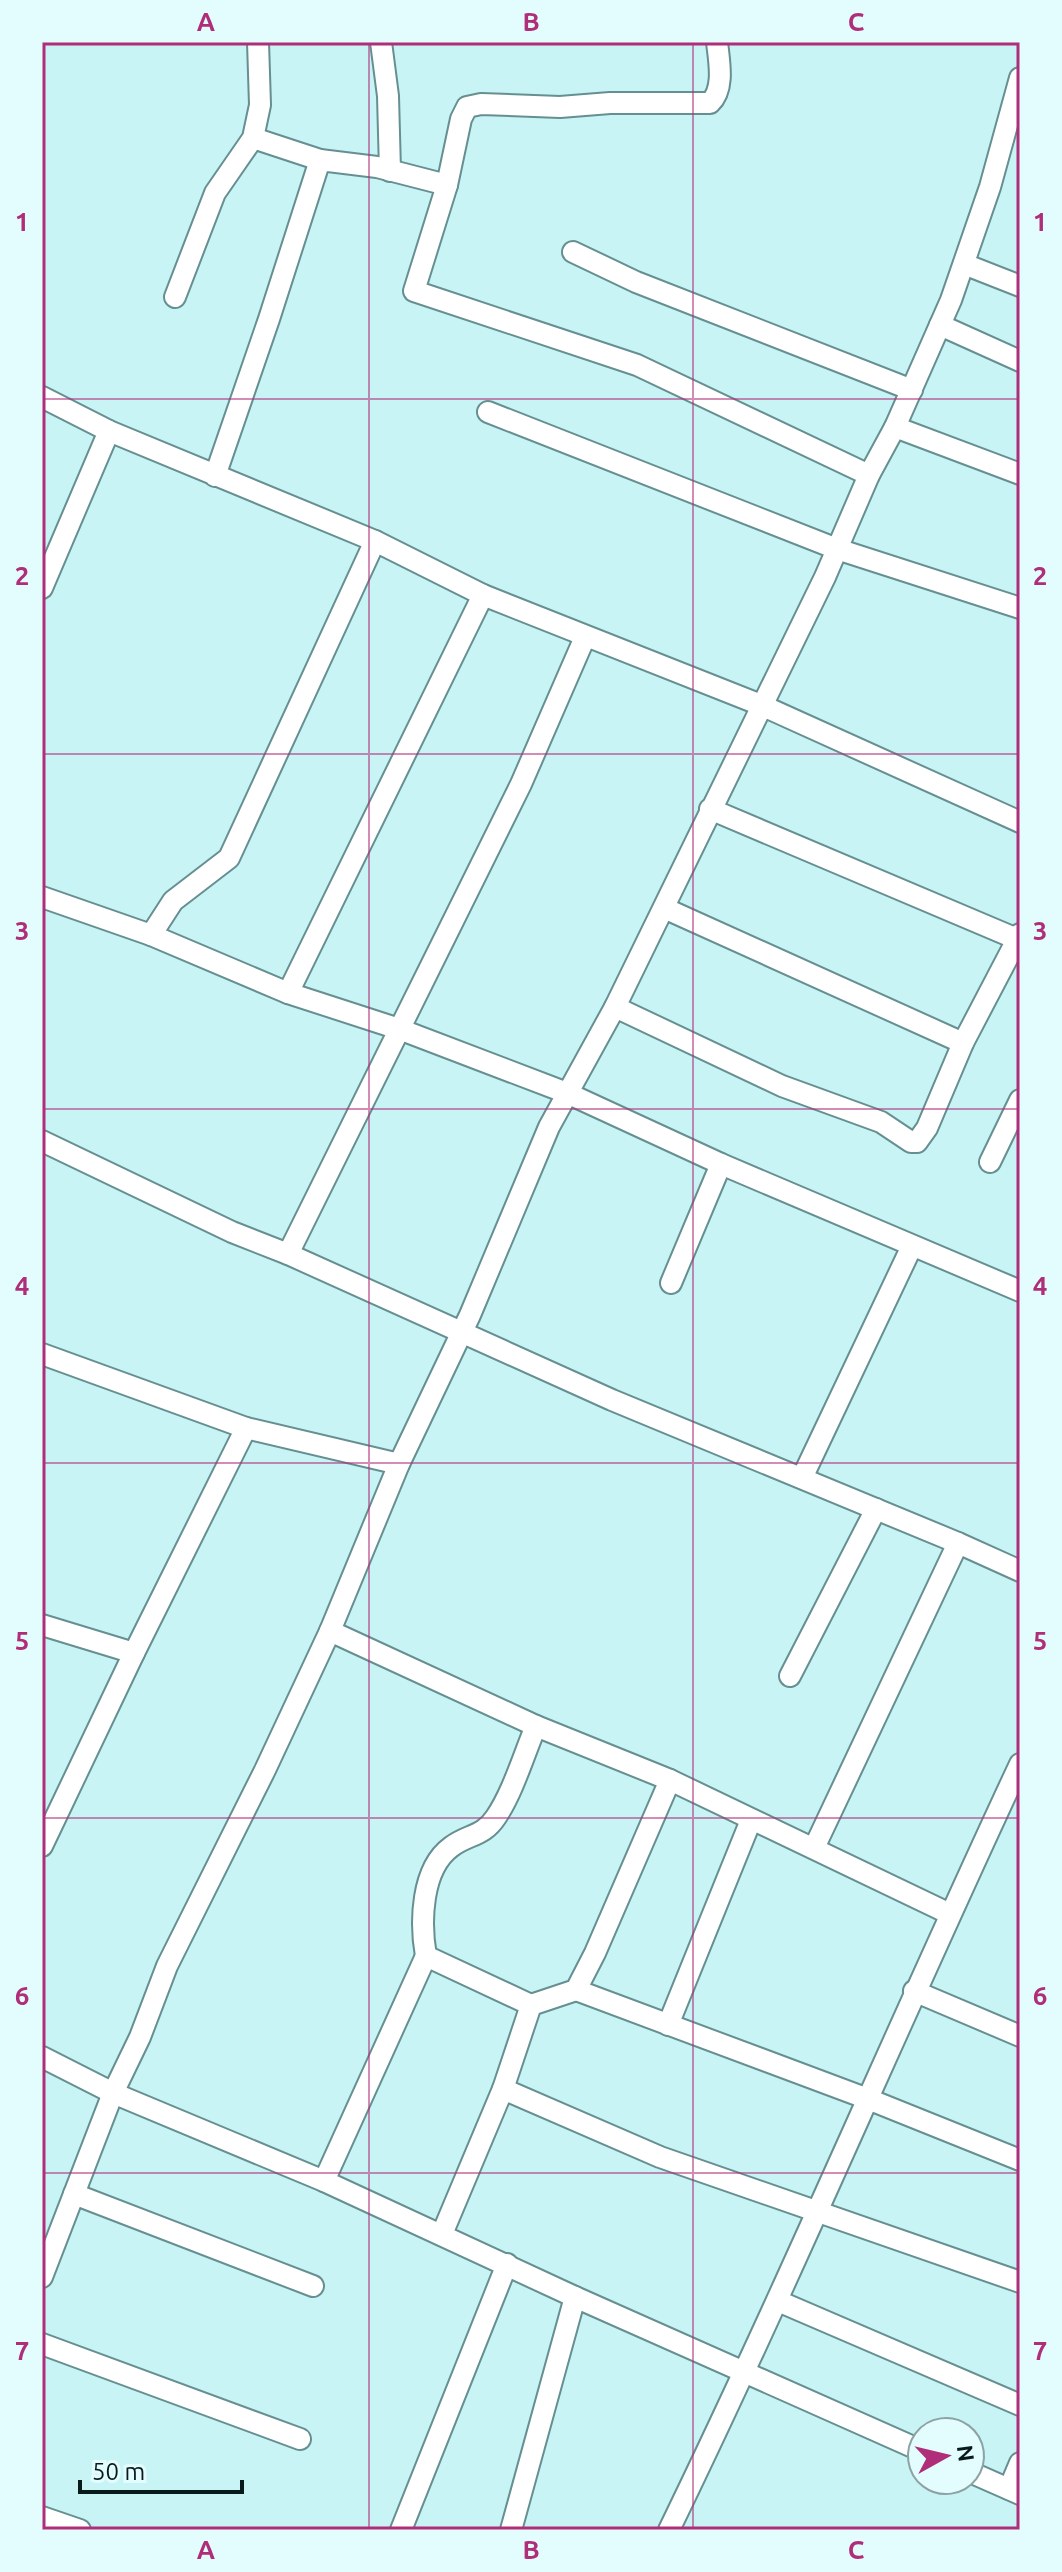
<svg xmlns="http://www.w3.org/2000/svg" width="1062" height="2572" viewBox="0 0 1062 2572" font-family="Ubuntu,sans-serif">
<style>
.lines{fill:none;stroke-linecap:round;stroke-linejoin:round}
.minor-casing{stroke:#668f91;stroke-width:24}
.minor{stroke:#fff;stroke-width:20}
.grid{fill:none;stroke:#af2d79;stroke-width:2;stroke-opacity:0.55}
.neatline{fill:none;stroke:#af2d79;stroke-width:3}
.grid-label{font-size:26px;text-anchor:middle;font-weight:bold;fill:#af2d79}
</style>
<rect width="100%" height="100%" fill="#c8f4f6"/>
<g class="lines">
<g class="minor-casing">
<g id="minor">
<path d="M 381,42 L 388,96 L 390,171"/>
<path d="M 717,42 C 719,61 725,89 710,103 L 610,103 L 560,107 L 481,104 L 467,107 L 461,119 L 447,185 L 414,291 L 637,365 L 869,475"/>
<path d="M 253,138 L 320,160"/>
<path d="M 573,252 L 636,282 L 912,390"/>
<path d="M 964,264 L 1020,286"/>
<path d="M 175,297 L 215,193 L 253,138 L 260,105 L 258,42"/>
<path d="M 940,325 L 1020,361"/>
<path d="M 42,397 L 109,431 L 375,541 L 483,595 L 761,705 L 1020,822"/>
<path d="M 488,412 L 837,549 L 1020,608"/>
<path d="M 895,427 L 1020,474"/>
<path d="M 215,476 L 269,319 L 320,160 L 377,167 L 447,185"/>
<path d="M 42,588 L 109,431"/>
<path d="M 710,809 L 1017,939"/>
<path d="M 42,897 L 151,935 L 288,993 L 399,1029 L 567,1093 L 721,1164 L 1020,1291"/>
<path d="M 664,908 L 963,1043"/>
<path d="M 151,935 L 173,901 L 229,858 L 375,541"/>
<path d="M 288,993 L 483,595"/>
<path d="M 615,1007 L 782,1086 L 881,1122 L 911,1142 L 917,1142 L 927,1128 L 963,1043 L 1020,934"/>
<path d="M 42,1141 L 232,1232 L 288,1254 L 612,1400 L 958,1543 L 1020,1571"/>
<path d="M 990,1162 L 1020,1100"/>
<path d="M 288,1254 L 521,784 L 585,637"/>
<path d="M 671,1283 L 721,1164"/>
<path d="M 42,1354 L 246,1428 L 399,1464"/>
<path d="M 802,1478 L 912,1246"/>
<path d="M 42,1625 L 134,1653"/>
<path d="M 330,1631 L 536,1726 L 670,1780 L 950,1914"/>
<path d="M 790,1676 L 876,1509"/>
<path d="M 42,1846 L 134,1653 L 246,1428"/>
<path d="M 814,1848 L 958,1543"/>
<path d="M 576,1990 L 868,2099 L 1020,2160"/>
<path d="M 914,1991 L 1020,2036"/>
<path d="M 531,2005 L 426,1956 C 420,1923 421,1869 451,1847 C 468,1834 483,1837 496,1817 C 513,1792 524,1754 536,1726"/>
<path d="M 668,2025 L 751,1820"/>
<path d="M 42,2057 L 113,2093 L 324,2181 L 575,2297 L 922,2451"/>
<path d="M 503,2089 L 660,2157 L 1020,2282"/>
<path d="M 324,2181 L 426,1956"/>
<path d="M 74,2194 L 313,2286"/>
<path d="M 442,2234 L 503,2089 L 531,2005 L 576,1990 L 595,1953 L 670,1780"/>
<path d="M 42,2277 L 113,2093 L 140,2037 L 167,1966 L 265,1770 L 330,1631 L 399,1464 L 470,1315 L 549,1127 L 615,1007 L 825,577 L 869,475 L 895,427 L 951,300 L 990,187 L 1020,78"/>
<path d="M 778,2301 L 1020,2405"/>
<path d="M 42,2344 L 300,2439"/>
<path d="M 970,2472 L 1020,2494"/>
<path d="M 1009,2489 L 1020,2463"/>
<path d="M 42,2517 L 80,2530"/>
<path d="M 401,2530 L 507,2264"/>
<path d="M 511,2530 L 575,2297"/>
<path d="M 669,2530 C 792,2277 901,2018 1020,1764"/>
</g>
</g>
<use href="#minor" class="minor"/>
</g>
<path class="grid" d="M 369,42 L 369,2530M 693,42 L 693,2530M 42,399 L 1020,399M 42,754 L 1020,754M 42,1109 L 1020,1109M 42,1463 L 1020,1463M 42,1818 L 1020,1818M 42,2173 L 1020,2173"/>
<rect width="1062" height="2572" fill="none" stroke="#e3fdfe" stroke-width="88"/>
<g transform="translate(946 2456) rotate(82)"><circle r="38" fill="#e3fdfe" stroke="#8ca2a3" stroke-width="2"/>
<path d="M0-6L14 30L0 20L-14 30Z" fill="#af2d79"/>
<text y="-12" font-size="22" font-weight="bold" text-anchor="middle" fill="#091a1b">N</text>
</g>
<path d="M80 2480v12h162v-12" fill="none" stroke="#091a1b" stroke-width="4"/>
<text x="92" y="2480" font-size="24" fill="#091a1b" stroke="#e3fdfe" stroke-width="6" paint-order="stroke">50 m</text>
<rect x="44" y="44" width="974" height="2484" class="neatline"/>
<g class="grid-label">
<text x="206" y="31">A</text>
<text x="531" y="31">B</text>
<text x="856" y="31">C</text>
<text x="22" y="231">1</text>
<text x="1040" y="231">1</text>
<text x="22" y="585">2</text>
<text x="1040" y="585">2</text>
<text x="22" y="940">3</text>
<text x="1040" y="940">3</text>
<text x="22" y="1295">4</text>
<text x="1040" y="1295">4</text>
<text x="22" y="1650">5</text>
<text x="1040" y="1650">5</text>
<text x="22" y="2005">6</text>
<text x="1040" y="2005">6</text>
<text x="22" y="2360">7</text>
<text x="1040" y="2360">7</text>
<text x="206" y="2559">A</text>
<text x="531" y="2559">B</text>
<text x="856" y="2559">C</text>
</g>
</svg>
